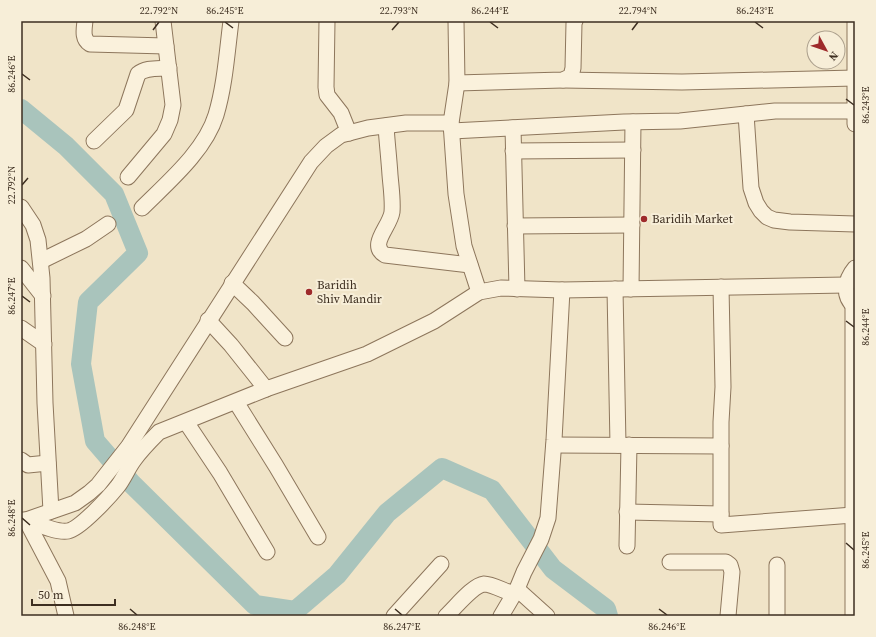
<svg xmlns="http://www.w3.org/2000/svg" width="876" height="637" viewBox="0 0 876 637" font-family="'Source Serif 4',serif">
<style>
.lines{fill:none;stroke-linecap:round;stroke-linejoin:round}
.river{stroke:#a9c4bc;stroke-width:20}
.minor-casing{stroke:#8d765c;stroke-width:17}
.minor{stroke:#faf1dc;stroke-width:15}
.ticks{fill:none;stroke:#3d2e20;stroke-width:1.5}
.poi-dot{fill:#9e2a2b;stroke:#f7eed8;stroke-width:1.5}
.labels{text-anchor:middle;dominant-baseline:central;stroke-width:4;stroke-linejoin:round;paint-order:stroke}
.poi-label{font-size:12px;fill:#3d2e20;stroke:#f7eed8;text-anchor:start}
.neatline{fill:none;stroke:#3d2e20;stroke-width:1.5}
.ticks-label{font-size:10px;text-anchor:middle;fill:#3d2e20}
</style>
<rect width="100%" height="100%" fill="#f0e4c8"/>
<g class="lines">
<path class="river" d="M 21,109 L 66,146 L 114,194 L 138,253 L 88,302 L 81,364 L 95,441 L 132,484 L 255,605 L 295,611 L 337,575 L 387,513 L 442,468 L 492,490 L 553,569 L 606,609 L 608,616"/>
<g class="minor-casing">
<g id="minor">
<path d="M 85,21 C 84,30 82,39 90,44 L 166,46"/>
<path d="M 327,21 L 326,87 L 327,95 L 341,113 L 349,133"/>
<path d="M 456,21 L 457,83 L 451,123 L 456,194 L 464,246 L 479,292"/>
<path d="M 855,21 L 855,124"/>
<path d="M 563,80 L 682,82 L 855,78"/>
<path d="M 457,83 L 563,80 L 571,76 L 573,68 L 574,23 L 575,21"/>
<path d="M 746,114 L 751,188 L 756,203 L 761,211 L 767,217 L 774,220 L 790,222 L 855,224"/>
<path d="M 386,126 C 387,142 389,159 390,175 C 391,187 393,200 392,212 C 390,227 368,245 385,255 L 470,265"/>
<path d="M 513,128 L 517,289"/>
<path d="M 452,131 L 624,122 L 680,121 L 775,111 L 855,111"/>
<path d="M 94,141 L 126,110 L 138,74 C 146,67 158,69 169,68"/>
<path d="M 513,151 L 633,150"/>
<path d="M 128,177 L 164,134 L 170,120 L 173,105 L 163,21"/>
<path d="M 21,207 L 33,225 L 38,240 L 42,278 L 45,403 L 51,511"/>
<path d="M 142,208 C 168,182 205,151 216,115 C 225,85 227,52 231,21"/>
<path d="M 515,226 L 632,225"/>
<path d="M 41,261 L 86,239 L 108,224"/>
<path d="M 21,268 L 43,296"/>
<path d="M 855,268 C 845,280 842,296 855,307"/>
<path d="M 232,283 L 253,303 L 285,338"/>
<path d="M 721,287 L 723,387 L 721,422 L 721,525 L 853,515"/>
<path d="M 615,289 L 618,445"/>
<path d="M 631,289 L 633,122"/>
<path d="M 853,306 L 853,616"/>
<path d="M 208,320 L 231,345 L 266,389"/>
<path d="M 21,328 L 44,344"/>
<path d="M 236,402 L 276,466 L 318,537"/>
<path d="M 186,422 L 220,473 L 267,552"/>
<path d="M 554,445 L 721,446"/>
<path d="M 21,460 L 28,465 L 48,463"/>
<path d="M 627,512 L 721,514"/>
<path d="M 21,520 L 26,520 C 37,524 57,533 68,531 C 80,529 110,496 118,486 C 124,478 128,468 134,460 C 141,450 150,441 159,432 L 266,389 L 367,354 L 434,321 L 479,292 L 501,288 L 562,290 L 846,285"/>
<path d="M 627,546 L 629,445"/>
<path d="M 670,562 L 726,562 L 730,565 L 732,572 L 728,616"/>
<path d="M 777,565 L 777,616"/>
<path d="M 517,589 L 547,616"/>
<path d="M 66,616 L 58,581 L 26,520 L 75,503 L 89,493 L 98,485 L 128,447 L 311,162 L 326,146 L 341,135 L 368,128 L 406,123 L 451,123"/>
<path d="M 394,616 L 441,564"/>
<path d="M 446,616 C 455,608 473,585 484,584 C 492,584 506,592 514,594"/>
<path d="M 501,616 L 517,589 L 524,572 L 541,539 L 548,518 L 554,440 L 562,290"/>
</g>
</g>
<use href="#minor" class="minor"/>
</g>
<path class="ticks" d="M 225,22 L 233,28M 490,22 L 498,28M 755,22 L 763,28M 153,30 L 159,22M 392,30 L 399,22M 632,30 L 638,22M 22,74 L 30,80M 846,99 L 854,105M 22,185 L 28,178M 22,296 L 30,302M 846,321 L 854,327M 22,518 L 30,525M 846,543 L 854,550M 130,609 L 137,615M 395,609 L 402,615M 659,609 L 667,615"/>
<g class="poi-dot">
<circle cx="644" cy="219" r="4"/>
<circle cx="309" cy="292" r="4"/>
</g>
<g class="labels">
<g class="poi-label">
<text x="652" y="219">Baridih Market</text>
<text x="317" y="285">Baridih<tspan x="317" dy="14">Shiv Mandir</tspan></text>
</g>
</g>
<rect width="876" height="637" fill="none" stroke="#f7eed8" stroke-width="44"/>
<g transform="translate(826 50) rotate(130)"><circle r="19" fill="#f7eed8" stroke="#ada18e"/>
<path d="M0-3L7 15L0 10L-7 15Z" fill="#9e2a2b"/>
<text y="-6" font-size="11" font-weight="bold" text-anchor="middle" fill="#3d2e20">N</text>
</g>
<path d="M32 599v6h83v-6" fill="none" stroke="#3d2e20" stroke-width="2"/>
<text x="38" y="599" font-size="12" fill="#3d2e20" stroke="#f7eed8" stroke-width="3" paint-order="stroke">50 m</text>
<rect x="22" y="22" width="832" height="593" class="neatline"/>
<g class="ticks-label">
<text x="159" y="14">22.792°N</text>
<text x="225" y="14">86.245°E</text>
<text x="399" y="14">22.793°N</text>
<text x="490" y="14">86.244°E</text>
<text x="638" y="14">22.794°N</text>
<text x="755" y="14">86.243°E</text>
<text transform="translate(11 74) rotate(-90)" y="4">86.246°E</text>
<text transform="translate(865 105) rotate(-90)" y="4">86.243°E</text>
<text transform="translate(11 185) rotate(-90)" y="4">22.792°N</text>
<text transform="translate(11 296) rotate(-90)" y="4">86.247°E</text>
<text transform="translate(865 327) rotate(-90)" y="4">86.244°E</text>
<text transform="translate(11 518) rotate(-90)" y="4">86.248°E</text>
<text transform="translate(865 550) rotate(-90)" y="4">86.245°E</text>
<text x="137" y="630">86.248°E</text>
<text x="402" y="630">86.247°E</text>
<text x="667" y="630">86.246°E</text>
</g>
</svg>
